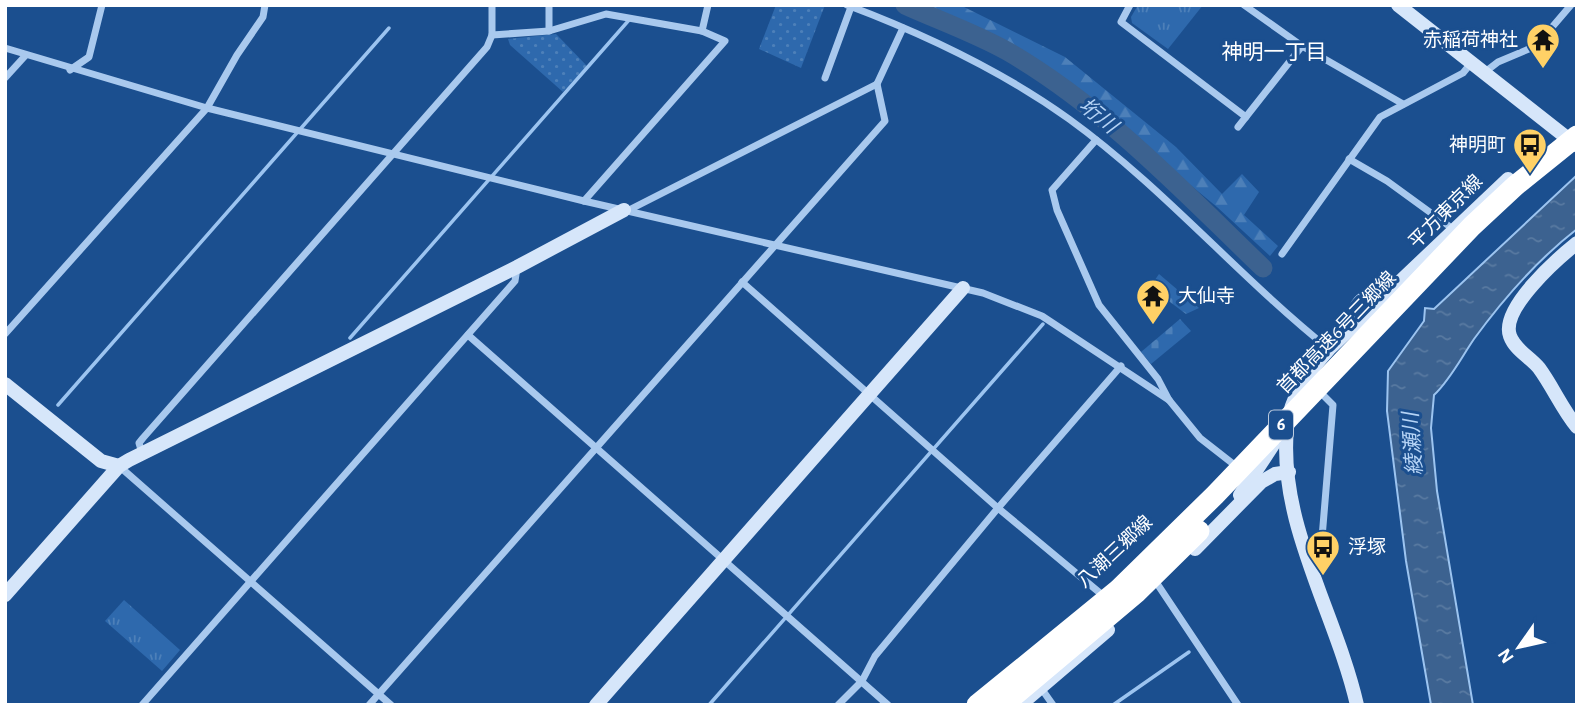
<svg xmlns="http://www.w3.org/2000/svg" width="1582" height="710" viewBox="0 0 1582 710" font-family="'Alegreya Sans','Noto Sans JP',sans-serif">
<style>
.grass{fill:url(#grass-dots)}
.forest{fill:url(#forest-firs)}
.cemetery{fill:url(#cemetery-stones)}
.park{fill:url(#park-tufts)}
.water{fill:url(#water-ripples);stroke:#9cc4f0;stroke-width:2}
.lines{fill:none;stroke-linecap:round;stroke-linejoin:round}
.stream{stroke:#9cc4f0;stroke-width:3.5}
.river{stroke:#3c6290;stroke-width:19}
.street{stroke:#a9c9ee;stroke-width:7}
.secondary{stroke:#d6e6fa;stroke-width:14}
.highway-bridge{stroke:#fff;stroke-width:21}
.labels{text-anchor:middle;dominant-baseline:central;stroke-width:6;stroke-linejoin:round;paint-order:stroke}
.shield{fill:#1b4f8f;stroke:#bbcadd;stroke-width:2}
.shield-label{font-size:18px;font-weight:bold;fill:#fff}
.poi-label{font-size:19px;fill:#fff;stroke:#1b4f8f;text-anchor:end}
.street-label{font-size:19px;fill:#fff;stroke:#1b4f8f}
.neighbourhood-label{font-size:21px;fill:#fff;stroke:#1b4f8f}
.water-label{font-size:21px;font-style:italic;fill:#b5d3f5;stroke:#1b4f8f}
</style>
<defs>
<pattern id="grass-dots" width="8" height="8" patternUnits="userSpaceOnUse" patternTransform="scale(1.75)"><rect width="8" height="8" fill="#2e69ad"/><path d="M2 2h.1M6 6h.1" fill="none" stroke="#4d80b9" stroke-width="1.8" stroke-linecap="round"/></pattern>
<pattern id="forest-firs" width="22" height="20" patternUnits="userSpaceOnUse" patternTransform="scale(1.75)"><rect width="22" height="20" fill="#2e69ad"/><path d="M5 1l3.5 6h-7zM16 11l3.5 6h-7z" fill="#4d80b9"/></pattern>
<pattern id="cemetery-stones" width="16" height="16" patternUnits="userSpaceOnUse" patternTransform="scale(1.75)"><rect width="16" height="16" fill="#2e69ad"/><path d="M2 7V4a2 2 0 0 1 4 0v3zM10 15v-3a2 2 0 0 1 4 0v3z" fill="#4d80b9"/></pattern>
<pattern id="park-tufts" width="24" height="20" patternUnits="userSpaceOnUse" patternTransform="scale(1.75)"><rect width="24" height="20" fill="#2e69ad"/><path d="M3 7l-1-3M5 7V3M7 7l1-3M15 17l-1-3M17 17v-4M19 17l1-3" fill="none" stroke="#4d80b9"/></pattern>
<pattern id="water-ripples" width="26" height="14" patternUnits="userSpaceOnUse" patternTransform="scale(1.75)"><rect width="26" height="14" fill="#3c6290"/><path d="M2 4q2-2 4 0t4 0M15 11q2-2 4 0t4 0" fill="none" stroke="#597aa1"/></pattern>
</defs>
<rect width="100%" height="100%" fill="#1b4f8f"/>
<g class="grass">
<path d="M 776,5 L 825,5 L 801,68 L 759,49 Z"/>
<path d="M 556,34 L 587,66 L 563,92 L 510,45 L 508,39 Z"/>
</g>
<path class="forest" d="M 922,5 L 960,5 L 1065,57 L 1176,147 L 1222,194 L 1242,174 L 1259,192 L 1244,215 L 1278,246 L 1270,256 L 1217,207 L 1087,100 L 1027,58 Z"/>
<g class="cemetery">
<path d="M 1159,274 L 1199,308 L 1186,314 L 1150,287 Z"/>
<path d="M 1180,319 L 1191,331 L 1151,364 L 1141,352 Z"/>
</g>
<g class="park">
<path d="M 1138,5 L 1203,5 L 1168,49 L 1132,23 L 1131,17 Z"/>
<path d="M 124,600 L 180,650 L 162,671 L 105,621 Z"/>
</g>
<path class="water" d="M 1577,175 L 1577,229 C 1537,260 1504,298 1474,339 C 1461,358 1450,380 1434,395 L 1431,428 L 1437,491 L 1473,705 L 1431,705 L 1406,561 L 1387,411 L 1388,371 L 1424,321 L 1425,308 L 1434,309 Z"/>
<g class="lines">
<g class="stream">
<path d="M 350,338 L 629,20"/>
<path d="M 58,405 L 389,28"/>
<path d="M 709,705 L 1043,324"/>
<path d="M 1113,705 L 1189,652"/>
</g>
<path class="river" d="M 905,5 C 938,20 975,33 1007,51 C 1104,107 1183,191 1263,268"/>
<g class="street">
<path d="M 847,5 C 924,34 1002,71 1069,119 C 1163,187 1239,277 1329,349"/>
<path d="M 1130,5 L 1121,22 L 1246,117"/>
<path d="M 1244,5 L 1302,46 L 1403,104"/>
<path d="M 549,31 L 549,5"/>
<path d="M 702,31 L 708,5"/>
<path d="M 492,35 L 549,31 L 606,14 L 702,31 L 725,41 L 584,201"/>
<path d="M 5,48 L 207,108 L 584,201 L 983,293 L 1042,316 L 1169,400"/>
<path d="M 70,70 L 89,57 L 102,5"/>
<path d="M 1485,72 L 1498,62 L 1536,46 L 1571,5"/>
<path d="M 5,78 L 25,56"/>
<path d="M 825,78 L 851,7"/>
<path d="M 1238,127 L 1302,46"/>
<path d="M 1096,140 L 1052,190 L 1057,210 L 1099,305 L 1158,379 L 1169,400 L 1200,438 L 1232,463"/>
<path d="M 1349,159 L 1387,181 L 1453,229"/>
<path d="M 627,211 L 877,84 L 903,28"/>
<path d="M 1282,254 L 1380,117 L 1463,73 L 1472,62"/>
<path d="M 742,282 L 998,508 L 1100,593"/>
<path d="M 1347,331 C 1349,299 1361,290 1392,287"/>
<path d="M 5,334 L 207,108 L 237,55 L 263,17 L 265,5"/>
<path d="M 468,335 L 888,705"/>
<path d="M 142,453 L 139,443 L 143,438 L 487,47 L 492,35 L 492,5"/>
<path d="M 119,466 L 391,705"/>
<path d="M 1312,567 L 1320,562 L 1333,405 L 1318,390"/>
<path d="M 1158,585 L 1238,705"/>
<path d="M 1041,688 L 1053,705"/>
<path d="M 142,705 L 515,281 L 517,268"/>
<path d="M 369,705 L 885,121 L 877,84"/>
<path d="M 838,705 L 862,681 L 875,656 L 998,508 L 1121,366"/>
</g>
<g class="secondary">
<path d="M 1398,5 L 1576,145"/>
<path d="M 1577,243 C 1557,259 1500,309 1510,336 C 1515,350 1530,357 1539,368 C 1553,387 1562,409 1577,427"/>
<path d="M 5,384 L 101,461 L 119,466"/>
<path d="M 1240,495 L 1273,445"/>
<path d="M 1195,549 L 1261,482 L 1275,474 L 1289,472"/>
<path d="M 5,595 L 119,466 L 129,460 L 517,267 L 624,210"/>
<path d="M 596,705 L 963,288"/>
<path d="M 1020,705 L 1108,630"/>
<path d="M 1357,705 C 1336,613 1278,524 1287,428 C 1290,397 1309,371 1329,349 L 1508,179"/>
</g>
<g class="highway-bridge">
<path d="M 977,705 L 1118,590 L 1215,495 L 1472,226 L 1515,186 L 1577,136"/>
<path d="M 1003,705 L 1136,593 L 1199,531"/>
</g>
</g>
<defs>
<g id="temple-pin" transform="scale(1.75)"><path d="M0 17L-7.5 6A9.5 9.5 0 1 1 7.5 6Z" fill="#ffd166" stroke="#1b4f8f"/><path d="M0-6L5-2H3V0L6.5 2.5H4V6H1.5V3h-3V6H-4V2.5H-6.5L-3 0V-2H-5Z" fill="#111"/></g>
<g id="bus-pin" transform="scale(1.75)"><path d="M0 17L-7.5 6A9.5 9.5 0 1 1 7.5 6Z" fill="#ffd166" stroke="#1b4f8f"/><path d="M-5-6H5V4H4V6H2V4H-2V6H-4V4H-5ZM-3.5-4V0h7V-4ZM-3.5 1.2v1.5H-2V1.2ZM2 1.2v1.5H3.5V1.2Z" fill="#111"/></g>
</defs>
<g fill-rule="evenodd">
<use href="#temple-pin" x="1543" y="40"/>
<use href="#bus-pin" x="1530" y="145"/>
<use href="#temple-pin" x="1153" y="296"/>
<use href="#bus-pin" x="1323" y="547"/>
</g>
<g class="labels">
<rect class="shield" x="1269" y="410.5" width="24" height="29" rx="5"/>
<g class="shield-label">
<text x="1281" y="425">6</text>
</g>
<g class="poi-label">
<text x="1518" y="40">赤稲荷神社</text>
<text x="1506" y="145">神明町</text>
<text x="1178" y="296" text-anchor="start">大仙寺</text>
<text x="1348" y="547" text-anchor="start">浮塚</text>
</g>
<g class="street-label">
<text transform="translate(1446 212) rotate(-45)">平方東京線</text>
<text transform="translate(1337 333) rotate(-46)">首都高速6号三郷線</text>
<text transform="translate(1115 552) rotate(-43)">八潮三郷線</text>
</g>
<g class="neighbourhood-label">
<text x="1274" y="52">神明一丁目</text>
</g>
<g class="water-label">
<text transform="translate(1098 116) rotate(39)">垳川</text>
<text transform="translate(1413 444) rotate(-94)">綾瀬川</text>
</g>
</g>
<rect width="1582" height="710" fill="none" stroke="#ffffff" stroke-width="14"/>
<g transform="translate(1519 647) rotate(236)" stroke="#1b4f8f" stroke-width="5" paint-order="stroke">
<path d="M0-5L12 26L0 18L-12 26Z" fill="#ffffff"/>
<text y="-10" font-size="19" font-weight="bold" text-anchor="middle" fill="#ffffff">N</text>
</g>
</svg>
